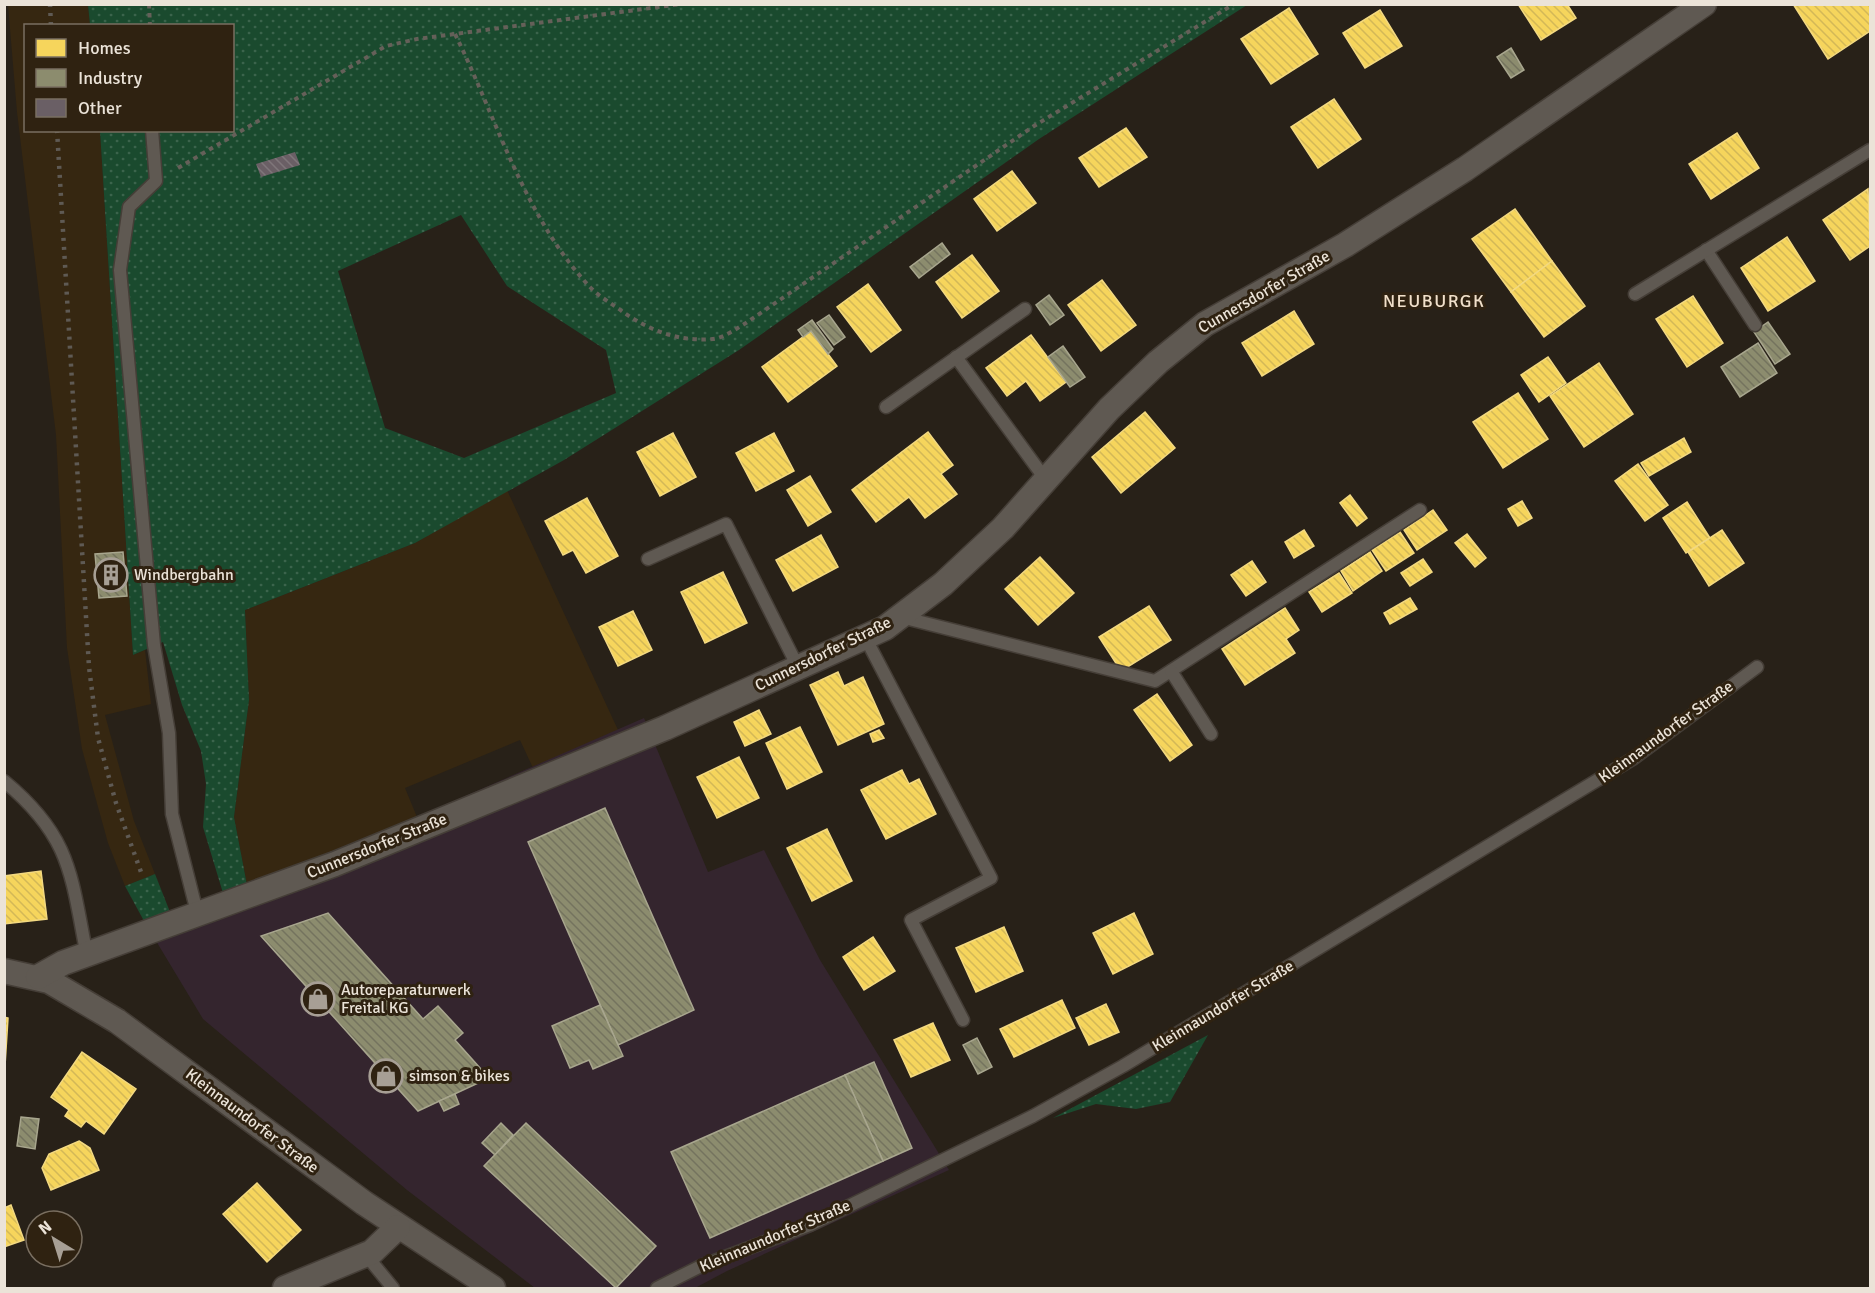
<svg xmlns="http://www.w3.org/2000/svg" width="1875" height="1293" viewBox="0 0 1875 1293" font-family="Signika,sans-serif">
<style>
.built{fill:#362711}
.industrial{fill:#34252e}
.grass{fill:url(#grass-dots);fill-rule:evenodd}
.homes{fill:url(#homes-back-hatch);stroke:#f3d981;stroke-width:1.5}
.industry{fill:url(#industry-back-hatch);stroke:#a8a68e;stroke-width:1.5}
.building{fill:url(#building-back-hatch)}
.lines{fill:none;stroke-linecap:round;stroke-linejoin:round}
.lane-casing{stroke:#453e37;stroke-width:15}
.street-casing{stroke:#453e37;stroke-width:27}
.path{stroke:#656059;stroke-width:4;stroke-dasharray:4.5 4.5;stroke-linecap:butt}
.lane{stroke:#5f5952;stroke-width:12}
.street{stroke:#5f5952;stroke-width:24}
.rail{stroke:#5f5a54;stroke-width:4.5;stroke-dasharray:3 6;stroke-linecap:butt}
.labels{text-anchor:middle;dominant-baseline:central;stroke-width:6;stroke-linejoin:round;paint-order:stroke}
.street-label{font-size:16px;fill:#ebe3d8;stroke:#2f2211}
.poi-label{font-size:16px;fill:#ebe3d8;stroke:#2f2211;text-anchor:start}
.neighbourhood-label{font-size:18px;letter-spacing:1.5px;fill:#f1e0ca;stroke:#2f2211}
</style>
<defs>
<pattern id="grass-dots" width="8" height="8" patternUnits="userSpaceOnUse" patternTransform="scale(1.5)"><rect width="8" height="8" fill="#1a4a2e"/><path d="M2 2h.1M6 6h.1" fill="none" stroke="#3b644c" stroke-width="1.8" stroke-linecap="round"/></pattern>
<pattern id="homes-back-hatch" width="6" height="6" patternUnits="userSpaceOnUse" patternTransform="scale(1.5)"><rect width="6" height="6" fill="#f6d55c"/><path d="M-1 5l2 2M0 0l6 6M5-1l2 2" fill="none" stroke="#d3b857"/></pattern>
<pattern id="industry-back-hatch" width="6" height="6" patternUnits="userSpaceOnUse" patternTransform="scale(1.5)"><rect width="6" height="6" fill="#8c8c6e"/><path d="M-1 5l2 2M0 0l6 6M5-1l2 2" fill="none" stroke="#74735e"/></pattern>
<pattern id="building-back-hatch" width="6" height="6" patternUnits="userSpaceOnUse" patternTransform="scale(1.5)"><rect width="6" height="6" fill="#6a5f65"/><path d="M-1 5l2 2M0 0l6 6M5-1l2 2" fill="none" stroke="#7f767a"/></pattern>
</defs>
<rect width="100%" height="100%" fill="#282118"/>
<g class="built">
<path d="M 8,5 L 88,5 L 90,25 L 26,26 L 26,130 L 100,131 L 133,655 L 145,650 L 151,704 L 105,715 L 134,821 L 155,874 L 125,886 L 108,843 L 82,749 L 67,648 L 56,435 L 17,112 Z"/>
<path d="M 507,490 L 618,730 L 533,768 L 520,740 L 405,788 L 417,817 L 247,885 L 234,817 L 249,700 L 245,610 L 415,543 Z"/>
</g>
<path class="industrial" d="M 644,718 L 708,872 L 764,850 L 820,960 L 949,1170 L 727,1271 L 695,1288 L 535,1288 L 407,1190 L 203,1019 L 144,921 L 247,885 L 417,817 Z"/>
<g class="grass">
<path d="M 88,5 L 1247,5 L 1039,139 L 739,350 L 564,460 L 415,543 L 245,610 L 249,700 L 234,817 L 247,885 L 223,893 L 203,827 L 206,784 L 201,751 L 182,705 L 163,642 L 133,655 L 100,131 L 232,130 L 232,26 L 90,25 ZM 461,215 L 507,286 L 606,350 L 616,393 L 464,458 L 385,428 L 338,271 Z"/>
<path d="M 155,874 L 170,912 L 144,921 L 125,886 Z"/>
<path d="M 1208,1035 L 1170,1102 L 1136,1109 L 1096,1104 L 1053,1118 Z"/>
</g>
<g class="homes">
<path d="M 1518,4 L 1567,4 L 1576,18 L 1541,40 Z"/>
<path d="M 1793,4 L 1870,4 L 1870,31 L 1828,59 Z"/>
<path d="M 1289,8 L 1318,54 L 1271,84 L 1241,39 Z"/>
<path d="M 1380,10 L 1402,46 L 1365,68 L 1343,33 Z"/>
<path d="M 1334,99 L 1361,139 L 1318,168 L 1291,127 Z"/>
<path d="M 1126,128 L 1147,157 L 1099,187 L 1079,158 Z"/>
<path d="M 1737,133 L 1759,168 L 1711,199 L 1689,164 Z"/>
<path d="M 1012,171 L 1036,203 L 997,231 L 974,199 Z"/>
<path d="M 1868,189 L 1870,246 L 1850,260 L 1823,220 Z"/>
<path d="M 1515,209 L 1552,261 L 1511,292 L 1472,239 Z"/>
<path d="M 1787,237 L 1815,281 L 1768,311 L 1741,268 Z"/>
<path d="M 972,255 L 999,291 L 962,318 L 936,282 Z"/>
<path d="M 1552,261 L 1585,306 L 1544,337 L 1511,292 Z"/>
<path d="M 1102,280 L 1136,325 L 1101,351 L 1068,305 Z"/>
<path d="M 868,284 L 901,330 L 871,352 L 837,307 Z"/>
<path d="M 1693,296 L 1723,343 L 1687,367 L 1656,319 Z"/>
<path d="M 1294,311 L 1314,344 L 1262,376 L 1242,343 Z"/>
<path d="M 811,331 L 837,366 L 788,402 L 762,367 Z"/>
<path d="M 1031,335 L 1066,382 L 1040,401 L 1026,381 L 1007,396 L 986,368 Z"/>
<path d="M 1548,357 L 1566,383 L 1539,402 L 1521,375 Z"/>
<path d="M 1599,363 L 1633,414 L 1584,447 L 1550,396 Z"/>
<path d="M 1518,393 L 1548,439 L 1503,468 L 1473,422 Z"/>
<path d="M 1145,412 L 1175,448 L 1121,493 L 1092,457 Z"/>
<path d="M 928,432 L 953,465 L 941,474 L 957,494 L 925,518 L 909,497 L 876,522 L 852,490 Z"/>
<path d="M 673,433 L 696,477 L 660,496 L 637,452 Z"/>
<path d="M 774,433 L 794,471 L 756,491 L 736,453 Z"/>
<path d="M 1684,438 L 1691,452 L 1649,476 L 1641,463 Z"/>
<path d="M 1638,464 L 1668,505 L 1645,521 L 1615,481 Z"/>
<path d="M 810,476 L 831,512 L 808,526 L 787,490 Z"/>
<path d="M 1350,495 L 1367,518 L 1357,526 L 1340,503 Z"/>
<path d="M 587,498 L 618,556 L 586,573 L 573,550 L 563,555 L 545,521 Z"/>
<path d="M 1522,501 L 1532,518 L 1518,526 L 1508,509 Z"/>
<path d="M 1687,502 L 1710,538 L 1686,553 L 1663,518 Z"/>
<path d="M 1433,510 L 1447,530 L 1417,550 L 1404,530 Z"/>
<path d="M 1304,530 L 1314,546 L 1294,558 L 1285,542 Z"/>
<path d="M 1722,530 L 1744,563 L 1709,586 L 1688,552 Z"/>
<path d="M 1400,532 L 1414,553 L 1386,571 L 1372,550 Z"/>
<path d="M 1467,534 L 1486,558 L 1475,567 L 1455,543 Z"/>
<path d="M 821,535 L 838,567 L 793,591 L 776,560 Z"/>
<path d="M 1370,552 L 1382,571 L 1353,591 L 1341,571 Z"/>
<path d="M 1040,557 L 1074,593 L 1038,625 L 1005,589 Z"/>
<path d="M 1423,559 L 1432,572 L 1410,586 L 1401,573 Z"/>
<path d="M 1252,561 L 1266,582 L 1246,596 L 1231,575 Z"/>
<path d="M 723,572 L 747,623 L 705,643 L 681,592 Z"/>
<path d="M 1339,573 L 1352,593 L 1322,612 L 1309,592 Z"/>
<path d="M 1410,598 L 1417,609 L 1390,624 L 1384,613 Z"/>
<path d="M 1149,606 L 1171,640 L 1121,671 L 1099,637 Z"/>
<path d="M 1285,608 L 1299,630 L 1286,639 L 1295,653 L 1245,685 L 1222,649 Z"/>
<path d="M 633,611 L 652,650 L 618,666 L 599,627 Z"/>
<path d="M 838,672 L 844,686 L 863,677 L 884,724 L 838,745 L 810,685 Z"/>
<path d="M 1157,694 L 1192,745 L 1170,761 L 1134,710 Z"/>
<path d="M 759,710 L 771,734 L 745,746 L 734,722 Z"/>
<path d="M 800,727 L 822,772 L 787,789 L 766,743 Z"/>
<path d="M 879,730 L 884,738 L 873,742 L 870,734 Z"/>
<path d="M 739,757 L 759,798 L 717,818 L 697,777 Z"/>
<path d="M 902,770 L 909,784 L 919,779 L 936,814 L 886,839 L 861,790 Z"/>
<path d="M 827,829 L 852,881 L 812,901 L 787,848 Z"/>
<path d="M 41,871 L 47,919 L 4,924 L 4,876 Z"/>
<path d="M 1134,913 L 1153,954 L 1113,974 L 1093,933 Z"/>
<path d="M 1004,927 L 1023,971 L 976,992 L 956,948 Z"/>
<path d="M 873,937 L 895,971 L 864,990 L 843,957 Z"/>
<path d="M 1062,1000 L 1075,1028 L 1014,1057 L 1000,1029 Z"/>
<path d="M 1106,1004 L 1119,1032 L 1089,1045 L 1076,1018 Z"/>
<path d="M 4,1017 L 8,1018 L 5,1066 L 4,1066 Z"/>
<path d="M 933,1023 L 950,1060 L 911,1077 L 894,1040 Z"/>
<path d="M 82,1052 L 136,1089 L 104,1134 L 86,1121 L 81,1127 L 65,1116 L 69,1110 L 51,1097 Z"/>
<path d="M 79,1141 L 90,1148 L 99,1170 L 51,1190 L 42,1168 L 49,1154 Z"/>
<path d="M 257,1183 L 301,1230 L 267,1262 L 223,1214 Z"/>
<path d="M 11,1205 L 24,1240 L 4,1247 L 4,1208 Z"/>
</g>
<g class="industry">
<path d="M 1511,48 L 1524,70 L 1511,78 L 1497,57 Z"/>
<path d="M 942,243 L 950,254 L 919,278 L 910,267 Z"/>
<path d="M 1049,295 L 1064,315 L 1050,325 L 1036,305 Z"/>
<path d="M 829,315 L 845,337 L 834,345 L 817,323 Z"/>
<path d="M 812,320 L 833,349 L 828,354 L 811,331 L 803,337 L 798,330 Z"/>
<path d="M 1768,322 L 1790,354 L 1775,364 L 1754,332 Z"/>
<path d="M 1758,343 L 1777,373 L 1740,397 L 1721,367 Z"/>
<path d="M 1063,346 L 1085,377 L 1070,387 L 1048,357 Z"/>
<path d="M 123,552 L 127,596 L 99,598 L 95,554 Z"/>
<path d="M 605,808 L 694,1010 L 618,1045 L 528,842 Z"/>
<path d="M 328,913 L 423,1019 L 438,1006 L 463,1033 L 455,1040 L 489,1078 L 418,1111 L 261,936 Z"/>
<path d="M 600,1005 L 623,1056 L 593,1069 L 589,1060 L 570,1068 L 552,1026 Z"/>
<path d="M 977,1038 L 992,1067 L 978,1074 L 963,1045 Z"/>
<path d="M 874,1062 L 912,1148 L 883,1161 L 845,1075 Z"/>
<path d="M 845,1075 L 883,1161 L 710,1238 L 671,1152 Z"/>
<path d="M 455,1094 L 459,1104 L 444,1111 L 439,1101 Z"/>
<path d="M 21,1117 L 39,1119 L 35,1149 L 17,1146 Z"/>
<path d="M 501,1123 L 513,1135 L 495,1155 L 482,1143 Z"/>
<path d="M 526,1123 L 656,1246 L 616,1288 L 484,1166 Z"/>
</g>
<path class="building" d="M 295,152 L 300,165 L 261,177 L 256,164 Z"/>
<g class="lines">
<g class="lane-casing">
<g id="lane">
<path d="M 152,130 L 156,181 L 129,207 L 120,270 L 154,645 L 169,733 L 172,814 L 198,916"/>
<path d="M 1706,250 L 1755,325"/>
<path d="M 1635,294 L 1870,150"/>
<path d="M 956,357 L 1046,480"/>
<path d="M 886,407 L 1025,309"/>
<path d="M 648,559 L 726,524 L 798,667"/>
<path d="M 901,617 L 1155,681 L 1420,510"/>
<path d="M 865,637 L 991,878 L 911,920 L 963,1020"/>
<path d="M 1171,671 L 1211,734"/>
<path d="M 4,781 C 72,837 71,876 87,956"/>
<path d="M 366,1255 L 393,1288"/>
<path d="M 657,1288 L 701,1266 L 810,1225 L 1033,1116 L 1123,1066 L 1634,758 L 1757,667"/>
</g>
</g>
<g class="street-casing">
<g id="street">
<path d="M 4,971 L 49,981 L 117,1021 L 364,1203 L 493,1288"/>
<path d="M 38,977 L 63,963 L 335,864 L 665,728 L 885,628 L 943,584 L 1003,528 L 1109,409 L 1158,362 L 1205,324 L 1345,245 L 1465,169 L 1704,4"/>
<path d="M 285,1288 L 372,1252 L 398,1227"/>
</g>
</g>
<g class="path">
<path d="M 149,4 L 150,26"/>
<path d="M 455,34 C 497,119 524,217 590,287 C 599,297 613,304 623,312 C 650,331 680,342 713,339 C 724,338 737,328 746,323 L 1034,126 L 1234,4"/>
<path d="M 178,168 L 386,46 L 417,39 L 681,4"/>
</g>
<use href="#lane" class="lane"/>
<use href="#street" class="street"/>
<g class="rail">
<path d="M 50,4 L 51,26"/>
<path d="M 57,130 L 89,667 L 98,738 L 116,803 L 141,872"/>
</g>
</g>
<defs>
<g id="building-ring" transform="scale(1.725)"><circle r="9.5" fill="#2f2211" stroke="#a79f95" stroke-width="1.5"/><path d="M-4-6H4V6H1V3H-1V6H-4ZM-2.5-4.3h1.7v1.8h-1.7ZM.8-4.3h1.7v1.8H.8ZM-2.5-1h1.7V.8h-1.7ZM.8-1h1.7V.8H.8Z" fill="#a79f95"/></g>
<g id="shop-ring" transform="scale(1.725)"><circle r="9.5" fill="#2f2211" stroke="#a79f95" stroke-width="1.5"/><path d="M-5-2.5h2.3a2.7 3.5 0 0 1 5.4 0H5L5.5 6h-11ZM-1.5-2.5h3a1.5 2.3 0 0 0-3 0Z" fill="#a79f95"/></g>
</defs>
<g fill-rule="evenodd">
<use href="#building-ring" x="111" y="575"/>
<use href="#shop-ring" x="318" y="999"/>
<use href="#shop-ring" x="386" y="1076"/>
</g>
<g class="labels">
<g class="street-label">
<text transform="translate(1264 292) rotate(-30)">Cunnersdorfer Straße</text>
<text transform="translate(823 654) rotate(-26)">Cunnersdorfer Straße</text>
<text transform="translate(1666 732) rotate(-36)">Kleinnaundorfer Straße</text>
<text transform="translate(377 846) rotate(-22)">Cunnersdorfer Straße</text>
<text transform="translate(1223 1006) rotate(-31)">Kleinnaundorfer Straße</text>
<text transform="translate(252 1121) rotate(37)">Kleinnaundorfer Straße</text>
<text transform="translate(775 1236) rotate(-23)">Kleinnaundorfer Straße</text>
</g>
<g class="poi-label">
<text x="134" y="575">Windbergbahn</text>
<text x="341" y="990">Autoreparaturwerk<tspan x="341" dy="18">Freital KG</tspan></text>
<text x="409" y="1076">simson &amp; bikes</text>
</g>
<g class="neighbourhood-label">
<text x="1434" y="301">NEUBURGK</text>
</g>
</g>
<rect width="1875" height="1293" fill="none" stroke="#ebe3d8" stroke-width="12"/>
<rect x="24" y="24" width="210" height="108" fill="#2f2211" stroke="#7a6f61" stroke-width="1.5"/>
<rect x="36" y="39" width="30" height="18" fill="#f6d55c" stroke="#7a6f61" stroke-width="1.5"/>
<text x="78" y="54" font-size="18" fill="#ebe3d8">Homes</text>
<rect x="36" y="69" width="30" height="18" fill="#8c8c6e" stroke="#7a6f61" stroke-width="1.5"/>
<text x="78" y="84" font-size="18" fill="#ebe3d8">Industry</text>
<rect x="36" y="99" width="30" height="18" fill="#6a5f65" stroke="#7a6f61" stroke-width="1.5"/>
<text x="78" y="114" font-size="18" fill="#ebe3d8">Other</text>
<g transform="translate(54 1239) rotate(322)"><circle r="28" fill="#2f2211" stroke="#7a6f61" stroke-width="1.5"/>
<path d="M0-4.5L10 22L0 15L-10 22Z" fill="#a79f95"/>
<text y="-9" font-size="16" font-weight="bold" text-anchor="middle" fill="#ebe3d8">N</text>
</g>
</svg>
